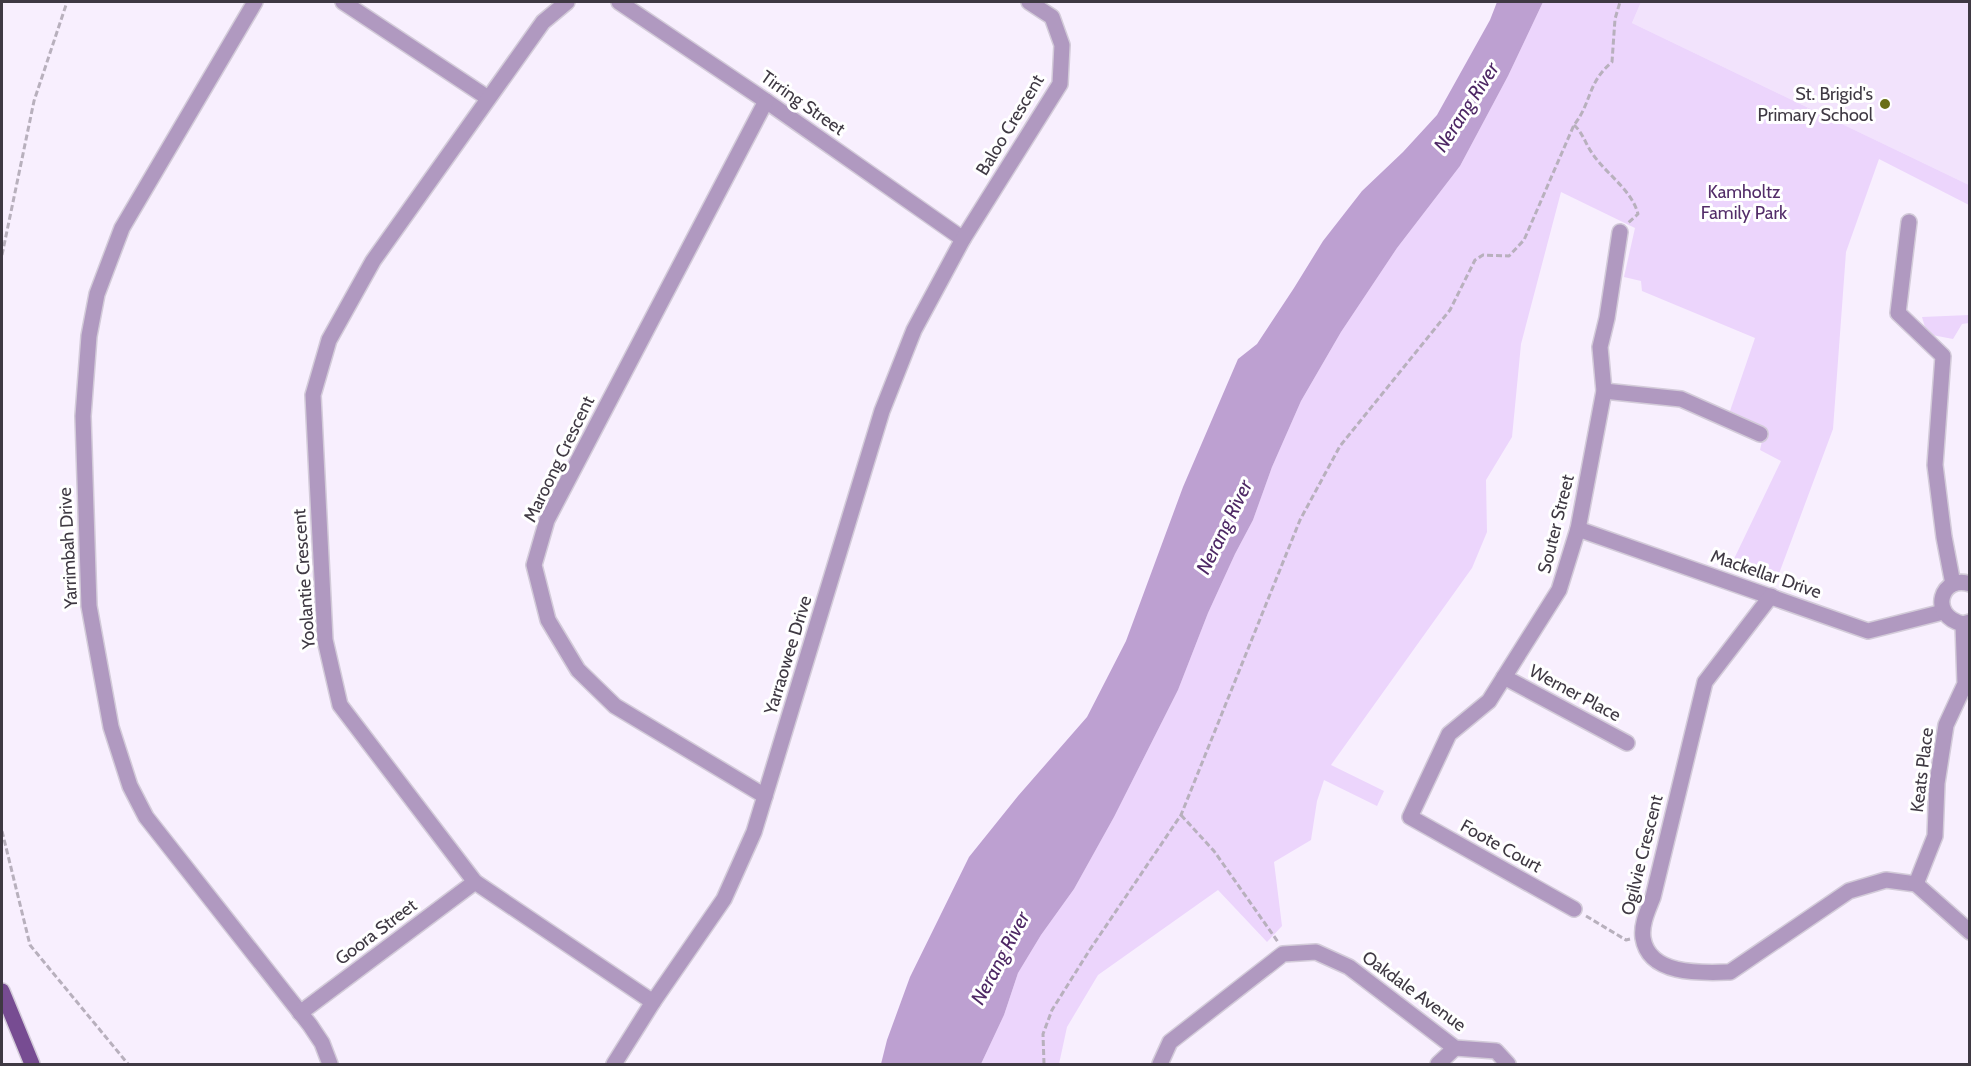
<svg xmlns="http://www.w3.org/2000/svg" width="1971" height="1066" viewBox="0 0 1971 1066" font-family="Cabin,sans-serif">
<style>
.built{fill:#f2e3fc}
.green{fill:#ecd5fc}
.water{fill:#bda0d1}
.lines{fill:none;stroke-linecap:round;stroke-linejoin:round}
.street-casing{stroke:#d3cbd9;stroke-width:18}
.primary-casing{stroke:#d3cbd9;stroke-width:18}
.path{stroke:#b8b0bd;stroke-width:3;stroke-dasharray:6 3;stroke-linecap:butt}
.street{stroke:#b099c0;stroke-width:15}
.primary{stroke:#774c92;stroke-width:15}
.poi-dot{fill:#696f15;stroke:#fff;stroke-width:2}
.labels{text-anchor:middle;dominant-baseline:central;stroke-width:6;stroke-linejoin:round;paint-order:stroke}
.poi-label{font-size:18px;fill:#3f3943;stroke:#fff;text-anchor:end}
.street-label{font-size:18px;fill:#3f3943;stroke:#fff}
.park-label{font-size:18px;fill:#532d69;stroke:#fff}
.water-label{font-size:20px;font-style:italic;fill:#4e2865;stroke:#fff}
</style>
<rect width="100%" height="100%" fill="#f8effe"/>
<path class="built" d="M 1641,2 L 1969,2 L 1969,185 L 1632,23 Z"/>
<g class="green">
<path d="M 1543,2 L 1641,2 L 1632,23 L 1969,185 L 1969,205 L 1879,159 L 1846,252 L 1833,429 L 1777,579 L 1733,561 L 1781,461 L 1760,450 L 1765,428 L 1730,411 L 1755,338 L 1642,291 L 1641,281 L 1624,277 L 1635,228 L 1561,192 L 1521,344 L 1512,437 L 1486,480 L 1487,532 L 1472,568 L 1331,765 L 1384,791 L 1377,806 L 1324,780 L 1317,801 L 1311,840 L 1274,862 L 1282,926 L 1267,942 L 1218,890 L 1098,975 L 1067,1027 L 1059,1064 L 981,1064 L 1004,1015 L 1018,973 L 1041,935 L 1074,889 L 1114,817 L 1178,690 L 1208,613 L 1235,554 L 1253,520 L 1272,467 L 1301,401 L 1341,332 L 1397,248 L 1460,166 L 1508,76 Z"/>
<path d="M 1969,315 L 1969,323 L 1962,324 L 1953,339 L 1927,334 L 1922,317 Z"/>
</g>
<path class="water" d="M 1497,2 L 1543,2 L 1508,76 L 1460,166 L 1397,248 L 1341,332 L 1301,401 L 1272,467 L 1253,520 L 1235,554 L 1208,613 L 1178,690 L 1114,817 L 1074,889 L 1041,935 L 1018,973 L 1004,1015 L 981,1064 L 881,1064 L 887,1040 L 910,977 L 969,857 L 1018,796 L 1087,717 L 1126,641 L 1183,487 L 1238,359 L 1257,344 L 1294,288 L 1323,241 L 1362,191 L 1403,152 L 1437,115 L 1490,20 Z"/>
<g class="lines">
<g class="street-casing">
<g id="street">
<path d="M 255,2 L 122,228 L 97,294 L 89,336 L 83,416 L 89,606 L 111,727 L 130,786 L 146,817 L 310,1025 L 322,1043 L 330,1064"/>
<path d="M 343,2 L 488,98"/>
<path d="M 567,2 L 543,22 L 373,261 L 329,340 L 313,395 L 325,640 L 340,705 L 475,882 L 653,1002"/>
<path d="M 619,2 L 766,101 L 963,239"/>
<path d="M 1909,222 L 1898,313 L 1943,356 L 1935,465 L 1944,537 L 1953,584"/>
<path d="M 1604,391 L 1681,399 L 1760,434"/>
<path d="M 1578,529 L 1868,631 L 1943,612"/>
<path d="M 1970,584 C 1942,574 1927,615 1963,624 L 1970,622"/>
<path d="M 1771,596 L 1705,682 L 1653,897 C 1648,910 1641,924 1643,938 C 1649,976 1702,973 1730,972 L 1849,891 L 1886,880 L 1916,884 L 1970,932"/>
<path d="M 1504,677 L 1627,743"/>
<path d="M 765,796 L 615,706 L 578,670 L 548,620 L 534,565 L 547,520 L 766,101"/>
<path d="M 1916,884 L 1935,836 L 1937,783 L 1946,725 L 1965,684 L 1963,624"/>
<path d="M 1574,909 L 1410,817 L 1449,734 L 1489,701 L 1559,590 L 1578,529 L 1604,391 L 1600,347 L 1607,318 L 1620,232"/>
<path d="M 300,1013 L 475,882"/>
<path d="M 614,1064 L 653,1002 L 724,899 L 754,832 L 882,411 L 914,330 L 963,239 L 1060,84 L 1062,45 L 1052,17 L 1029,2"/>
<path d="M 1160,1064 L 1170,1042 L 1283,954 L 1316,952 L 1349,967 L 1455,1048 L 1496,1051 L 1508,1064"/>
<path d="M 1438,1064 L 1455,1048"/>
</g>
</g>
<g class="primary-casing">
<path id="primary" d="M 2,991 L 32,1064"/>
</g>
<g class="path">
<path d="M 1574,125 C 1583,133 1585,143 1592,153 C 1605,173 1632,190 1638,214 L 1628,223"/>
<path d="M 2,255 L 34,101 L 67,2"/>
<path d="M 1181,815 L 1214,851 L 1278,942"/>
<path d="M 2,831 L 30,945 L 128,1064"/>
<path d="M 1586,916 L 1626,940 L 1630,939"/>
<path d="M 1044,1064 L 1043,1034 L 1052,1010 L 1089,951 L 1181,815 L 1300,520 L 1340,446 L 1450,310 L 1475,260 L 1483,255 L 1509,256 L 1524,240 L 1574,125 C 1592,102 1587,83 1612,62 L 1615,19 L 1620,2"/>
</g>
<use href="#street" class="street"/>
<use href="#primary" class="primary"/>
</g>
<circle class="poi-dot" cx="1885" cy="104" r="6"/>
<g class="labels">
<g class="poi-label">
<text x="1873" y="94">St. Brigid's<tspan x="1873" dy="21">Primary School</tspan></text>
</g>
<g class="street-label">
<text transform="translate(803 103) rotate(35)">Tirring Street</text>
<text transform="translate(1010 125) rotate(-59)">Baloo Crescent</text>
<text transform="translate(559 459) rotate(-64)">Maroong Crescent</text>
<text transform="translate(1556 524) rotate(-76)">Souter Street</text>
<text transform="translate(68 548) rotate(-93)">Yarrimbah Drive</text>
<text transform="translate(1766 574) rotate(19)">Mackellar Drive</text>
<text transform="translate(304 579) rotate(-94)">Yoolantie Crescent</text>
<text transform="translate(788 655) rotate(-73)">Yarraowee Drive</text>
<text transform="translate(1575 693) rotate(28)">Werner Place</text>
<text transform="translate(1922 770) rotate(-83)">Keats Place</text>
<text transform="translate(1501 846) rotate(29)">Foote Court</text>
<text transform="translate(1642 855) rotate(-76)">Ogilvie Crescent</text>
<text transform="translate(376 932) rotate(-37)">Goora Street</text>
<text transform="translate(1414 991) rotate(36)">Oakdale Avenue</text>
</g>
<g class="park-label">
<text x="1744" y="192">Kamholtz<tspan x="1744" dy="21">Family Park</tspan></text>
</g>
<g class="water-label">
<text transform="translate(1466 107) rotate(-57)">Nerang River</text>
<text transform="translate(1224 527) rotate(-64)">Nerang River</text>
<text transform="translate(1000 958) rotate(-62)">Nerang River</text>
</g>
</g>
<rect width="1971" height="1066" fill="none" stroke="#3f3943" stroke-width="6"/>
</svg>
